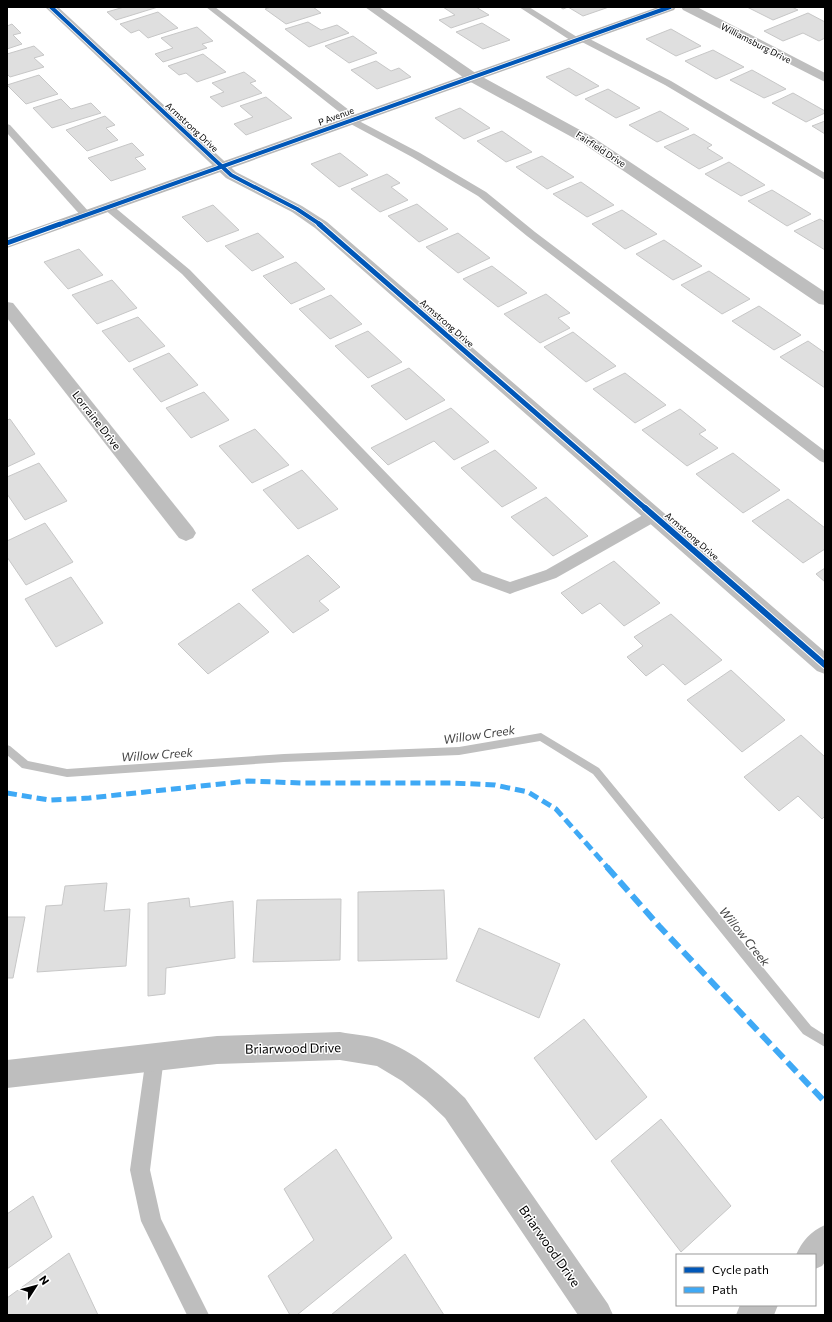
<svg xmlns="http://www.w3.org/2000/svg" width="832" height="1322" viewBox="0 0 832 1322" font-family="Commissioner,sans-serif">
<style>
.lines{fill:none;stroke-linecap:round;stroke-linejoin:round}
.stream{fill:#bfbfbf;fill-rule:evenodd}
.building{fill:#dfdfdf;stroke:#c7c7c7}
.lane{fill:#bebebe;fill-rule:evenodd}
.street{fill:#bebebe;fill-rule:evenodd}
.secondary{fill:#b8b8b8;fill-rule:evenodd}
.quiet-far1{stroke:#3fa9f5;stroke-width:5;stroke-dasharray:10 5;stroke-linecap:butt}
.quiet{stroke:#3fa9f5;stroke-width:6;stroke-dasharray:13 6;stroke-linecap:butt}
.cycleway-far2-casing{stroke:#fff;stroke-width:5.5}
.cycleway-far1-casing{stroke:#fff;stroke-width:7}
.cycleway-casing{stroke:#fff;stroke-width:8}
.cycleway-far2{stroke:#0057b8;stroke-width:4}
.cycleway-far1{stroke:#0057b8;stroke-width:5}
.cycleway{stroke:#0057b8;stroke-width:6}
.labels{text-anchor:middle;dominant-baseline:central;stroke-width:3;stroke-linejoin:round;paint-order:stroke}
.far-street-label{font-size:9px;fill:#000;stroke:#fff}
.street-label{font-size:11px;fill:#000;stroke:#fff}
.water-label{font-size:12px;font-style:italic;fill:#444;stroke:#fff}
.near-street-label{font-size:13px;fill:#000;stroke:#fff}
</style>
<rect width="100%" height="100%" fill="#fff"/>
<g class="lines">
<path class="stream" d="M 541,733 L 599,768 L 811,1026 L 825,1035 L 825,1047 L 803,1034 L 593,774 L 540,741 L 459,755 L 284,762 L 67,777 L 22,768 L 7,755 L 7,745 L 10,746 L 28,761 L 67,769 L 284,754 L 459,747 Z"/>
</g>
<g class="building">
<path d="M 124,7 L 158,7 L 116,20 L 107,12 Z"/>
<path d="M 271,7 L 313,7 L 321,13 L 286,24 L 265,9 Z"/>
<path d="M 443,7 L 476,7 L 489,15 L 451,28 L 439,20 L 455,15 Z"/>
<path d="M 560,7 L 609,7 L 583,16 L 568,7 L 563,9 Z"/>
<path d="M 747,7 L 792,7 L 798,10 L 773,20 Z"/>
<path d="M 158,12 L 178,28 L 148,38 L 139,30 L 131,33 L 120,24 Z"/>
<path d="M 808,13 L 825,22 L 825,38 L 819,41 L 803,33 L 783,41 L 764,31 Z"/>
<path d="M 308,22 L 321,30 L 337,25 L 349,33 L 309,47 L 285,29 Z"/>
<path d="M 482,23 L 510,40 L 483,49 L 456,32 Z"/>
<path d="M 12,24 L 21,33 L 13,35 L 22,44 L 7,49 L 7,26 Z"/>
<path d="M 197,27 L 213,41 L 202,44 L 207,48 L 163,62 L 155,54 L 173,48 L 161,38 Z"/>
<path d="M 671,29 L 701,46 L 676,56 L 646,39 Z"/>
<path d="M 353,36 L 377,53 L 349,63 L 325,46 Z"/>
<path d="M 34,46 L 44,55 L 34,58 L 44,67 L 10,77 L 7,74 L 7,54 Z"/>
<path d="M 713,50 L 744,67 L 716,79 L 685,61 Z"/>
<path d="M 203,54 L 226,72 L 197,82 L 186,73 L 179,75 L 168,66 Z"/>
<path d="M 376,61 L 391,71 L 399,68 L 411,77 L 377,89 L 351,70 Z"/>
<path d="M 569,68 L 599,86 L 576,96 L 546,77 Z"/>
<path d="M 752,70 L 786,89 L 764,98 L 730,80 Z"/>
<path d="M 244,72 L 256,81 L 250,83 L 262,93 L 222,107 L 210,97 L 224,92 L 212,83 Z"/>
<path d="M 39,75 L 58,94 L 26,104 L 7,85 Z"/>
<path d="M 608,89 L 640,108 L 616,118 L 585,99 Z"/>
<path d="M 793,93 L 825,111 L 825,113 L 806,122 L 772,103 Z"/>
<path d="M 266,97 L 292,118 L 246,135 L 234,124 L 253,117 L 240,106 Z"/>
<path d="M 61,99 L 71,109 L 91,103 L 101,113 L 52,128 L 33,108 Z"/>
<path d="M 460,108 L 490,128 L 464,139 L 435,118 Z"/>
<path d="M 660,111 L 689,129 L 657,142 L 629,125 Z"/>
<path d="M 105,116 L 115,125 L 106,128 L 118,140 L 87,151 L 66,130 Z"/>
<path d="M 825,121 L 825,134 L 812,126 Z"/>
<path d="M 502,131 L 532,152 L 506,162 L 477,141 Z"/>
<path d="M 694,134 L 712,145 L 707,148 L 723,158 L 699,169 L 664,147 Z"/>
<path d="M 132,143 L 144,155 L 135,158 L 146,169 L 111,181 L 88,158 Z"/>
<path d="M 340,153 L 368,175 L 339,187 L 311,164 Z"/>
<path d="M 542,156 L 574,177 L 547,189 L 516,167 Z"/>
<path d="M 729,162 L 765,185 L 741,196 L 705,174 Z"/>
<path d="M 387,174 L 400,183 L 391,187 L 408,200 L 380,212 L 351,189 Z"/>
<path d="M 581,182 L 614,205 L 587,217 L 553,194 Z"/>
<path d="M 772,190 L 811,214 L 787,226 L 748,201 Z"/>
<path d="M 417,204 L 448,229 L 419,242 L 388,216 Z"/>
<path d="M 213,205 L 239,230 L 207,242 L 182,217 Z"/>
<path d="M 622,210 L 657,234 L 625,249 L 592,224 Z"/>
<path d="M 820,219 L 825,222 L 825,250 L 794,231 Z"/>
<path d="M 258,233 L 284,257 L 252,271 L 225,246 Z"/>
<path d="M 458,233 L 490,258 L 458,273 L 426,247 Z"/>
<path d="M 664,240 L 702,266 L 673,280 L 636,254 Z"/>
<path d="M 79,249 L 103,275 L 68,289 L 44,262 Z"/>
<path d="M 296,262 L 325,289 L 291,304 L 263,276 Z"/>
<path d="M 492,266 L 527,293 L 498,307 L 463,279 Z"/>
<path d="M 709,271 L 750,299 L 722,314 L 681,285 Z"/>
<path d="M 112,280 L 137,308 L 97,324 L 72,295 Z"/>
<path d="M 546,294 L 570,313 L 558,318 L 570,328 L 540,343 L 504,314 Z"/>
<path d="M 331,295 L 362,324 L 330,339 L 299,309 Z"/>
<path d="M 759,306 L 801,335 L 774,350 L 732,321 Z"/>
<path d="M 138,317 L 165,346 L 129,362 L 102,331 Z"/>
<path d="M 368,331 L 402,362 L 368,378 L 335,346 Z"/>
<path d="M 573,332 L 616,366 L 586,382 L 544,347 Z"/>
<path d="M 808,341 L 825,353 L 825,388 L 780,357 Z"/>
<path d="M 169,353 L 198,385 L 161,402 L 133,369 Z"/>
<path d="M 409,368 L 445,400 L 406,420 L 371,386 Z"/>
<path d="M 625,373 L 666,405 L 635,423 L 593,389 Z"/>
<path d="M 204,392 L 229,420 L 191,438 L 166,408 Z"/>
<path d="M 451,408 L 489,442 L 454,460 L 434,441 L 388,465 L 371,448 Z"/>
<path d="M 680,409 L 706,430 L 699,434 L 718,448 L 687,466 L 642,430 Z"/>
<path d="M 10,419 L 35,454 L 7,467 L 7,420 Z"/>
<path d="M 255,429 L 289,465 L 252,483 L 219,446 Z"/>
<path d="M 495,450 L 537,488 L 502,507 L 461,468 Z"/>
<path d="M 733,453 L 780,490 L 743,513 L 696,474 Z"/>
<path d="M 39,463 L 67,501 L 25,520 L 7,494 L 7,477 Z"/>
<path d="M 302,470 L 338,509 L 298,529 L 263,490 Z"/>
<path d="M 546,497 L 588,536 L 553,556 L 511,517 Z"/>
<path d="M 788,499 L 825,528 L 825,549 L 803,563 L 752,521 Z"/>
<path d="M 45,523 L 73,562 L 26,585 L 7,557 L 7,541 Z"/>
<path d="M 308,555 L 340,587 L 319,601 L 329,610 L 293,633 L 252,590 Z"/>
<path d="M 614,561 L 660,603 L 624,626 L 600,603 L 582,614 L 561,593 Z"/>
<path d="M 825,568 L 825,582 L 816,574 Z"/>
<path d="M 71,577 L 103,623 L 56,647 L 25,599 Z"/>
<path d="M 239,603 L 269,632 L 208,674 L 178,644 Z"/>
<path d="M 671,614 L 722,660 L 685,685 L 663,664 L 646,676 L 627,657 L 643,646 L 634,637 Z"/>
<path d="M 731,670 L 785,720 L 742,752 L 687,700 Z"/>
<path d="M 801,735 L 825,757 L 825,816 L 822,819 L 798,796 L 779,811 L 744,777 Z"/>
<path d="M 107,883 L 104,911 L 130,909 L 126,966 L 37,972 L 46,906 L 62,905 L 65,886 Z"/>
<path d="M 444,890 L 447,959 L 358,961 L 358,892 Z"/>
<path d="M 189,898 L 190,907 L 233,901 L 235,958 L 166,968 L 165,994 L 148,996 L 148,903 Z"/>
<path d="M 341,899 L 340,960 L 253,962 L 257,900 Z"/>
<path d="M 7,917 L 25,917 L 13,978 L 7,978 Z"/>
<path d="M 479,928 L 560,964 L 539,1018 L 456,981 Z"/>
<path d="M 584,1019 L 647,1097 L 596,1140 L 534,1058 Z"/>
<path d="M 661,1119 L 731,1206 L 681,1252 L 611,1161 Z"/>
<path d="M 336,1149 L 392,1238 L 297,1315 L 290,1315 L 268,1276 L 314,1240 L 284,1189 Z"/>
<path d="M 33,1196 L 52,1237 L 7,1269 L 7,1214 Z"/>
<path d="M 69,1253 L 98,1315 L 7,1315 L 7,1298 Z"/>
<path d="M 405,1254 L 444,1315 L 331,1315 Z"/>
</g>
<g class="lines">
<g class="lane">
<path d="M 206,7 L 215,7 L 358,117 L 360,119 L 359,121 L 420,153 L 486,192 L 535,232 L 825,451 L 825,463 L 820,461 L 527,236 L 478,196 L 412,157 L 347,122 L 345,120 L 347,118 Z"/>
<path d="M 519,7 L 529,7 L 577,37 L 584,36 L 671,81 L 825,173 L 825,180 L 665,85 L 580,41 L 576,43 L 573,42 Z"/>
<path d="M 7,124 L 10,125 L 90,213 L 91,215 L 90,217 L 82,217 L 7,133 Z"/>
<path d="M 108,204 L 112,205 L 190,270 L 482,572 L 510,582 L 546,570 L 650,511 L 655,510 L 660,511 L 662,515 L 660,519 L 556,578 L 515,592 L 510,594 L 472,580 L 182,274 L 104,209 L 103,207 Z"/>
<path d="M 155,1048 L 162,1050 L 164,1057 L 150,1170 L 161,1219 L 209,1315 L 187,1315 L 141,1221 L 130,1170 L 146,1057 L 148,1050 Z"/>
</g>
<g class="street">
<path d="M 45,7 L 58,7 L 236,172 L 302,206 L 327,222 L 825,652 L 825,674 L 817,671 L 315,228 L 292,212 L 226,178 Z"/>
<path d="M 365,7 L 379,7 L 477,74 L 591,136 L 825,292 L 825,305 L 819,304 L 581,142 L 467,80 Z"/>
<path d="M 681,7 L 697,7 L 825,73 L 825,82 L 683,10 Z"/>
<path d="M 7,302 L 13,303 L 193,528 L 196,533 L 193,538 L 186,541 L 179,538 L 7,318 Z"/>
<path d="M 340,1032 C 354,1035 369,1035 382,1040 C 414,1051 441,1075 465,1098 L 608,1304 L 613,1315 L 578,1315 L 445,1118 L 426,1100 L 402,1081 L 377,1066 L 340,1060 L 217,1064 L 7,1088 L 7,1060 L 217,1036 Z"/>
<path d="M 825,1225 L 825,1262 L 822,1266 L 815,1269 L 815,1255 L 796,1255 C 802,1241 811,1231 825,1225 Z"/>
<path d="M 740,1305 L 778,1305 L 774,1315 L 736,1315 Z"/>
</g>
<path class="secondary" d="M 658,7 L 676,7 L 674,10 L 7,248 L 7,238 Z"/>
<path class="quiet-far1" d="M 7,793 L 49,800 L 89,798 L 248,781 L 302,783 L 452,783 L 495,785 L 528,792 L 556,809 L 608,868"/>
<path class="quiet" d="M 607,867 L 659,926 L 825,1102"/>
<g class="cycleway-far2-casing">
<g id="cycleway-far2">
<path d="M 51,7 L 231,175 L 297,209 L 321,225"/>
<path d="M 58,225 L 670,7"/>
</g>
</g>
<g class="cycleway-far1-casing">
<g id="cycleway-far1">
<path d="M 319,224 L 646,509"/>
<path d="M 7,243 L 60,224"/>
</g>
</g>
<g class="cycleway-casing">
<path id="cycleway" d="M 645,508 L 825,665"/>
</g>
<use href="#cycleway-far2" class="cycleway-far2"/>
<use href="#cycleway-far1" class="cycleway-far1"/>
<use href="#cycleway" class="cycleway"/>
</g>
<g class="labels">
<g class="far-street-label">
<text transform="translate(756 43) rotate(27)">Williamsburg Drive</text>
<text transform="translate(336 116) rotate(-20)">P Avenue</text>
<text transform="translate(192 127) rotate(43)">Armstrong Drive</text>
<text transform="translate(601 149) rotate(33)">Fairfield Drive</text>
<text transform="translate(447 323) rotate(41)">Armstrong Drive</text>
<text transform="translate(692 536) rotate(41)">Armstrong Drive</text>
</g>
<g class="street-label">
<text transform="translate(97 420) rotate(52)">Lorraine Drive</text>
</g>
<g class="water-label">
<text transform="translate(479 734) rotate(-8)">Willow Creek</text>
<text transform="translate(157 754) rotate(-4)">Willow Creek</text>
<text transform="translate(745 936) rotate(51)">Willow Creek</text>
</g>
<g class="near-street-label">
<text transform="translate(293 1048) rotate(-1)">Briarwood Drive</text>
<text transform="translate(550 1246) rotate(55)">Briarwood Drive</text>
</g>
</g>
<rect width="832" height="1322" fill="none" stroke="#000000" stroke-width="16"/>
<rect x="676" y="1254" width="140" height="52" fill="#ffffff" stroke="#999999"/>
<rect x="684" y="1267" width="20" height="6" fill="#0057b8" stroke="#999999"/>
<text x="712" y="1274" font-size="12" fill="#000000">Cycle path</text>
<rect x="684" y="1287" width="20" height="6" fill="#3fa9f5" stroke="#999999"/>
<text x="712" y="1294" font-size="12" fill="#000000">Path</text>
<g transform="translate(36 1286) rotate(54)" stroke="#ffffff" stroke-width="3" paint-order="stroke">
<path d="M0-3L7 15L0 10L-7 15Z" fill="#000000"/>
<text y="-6" font-size="11" font-weight="bold" text-anchor="middle" fill="#000000">N</text>
</g>
</svg>
